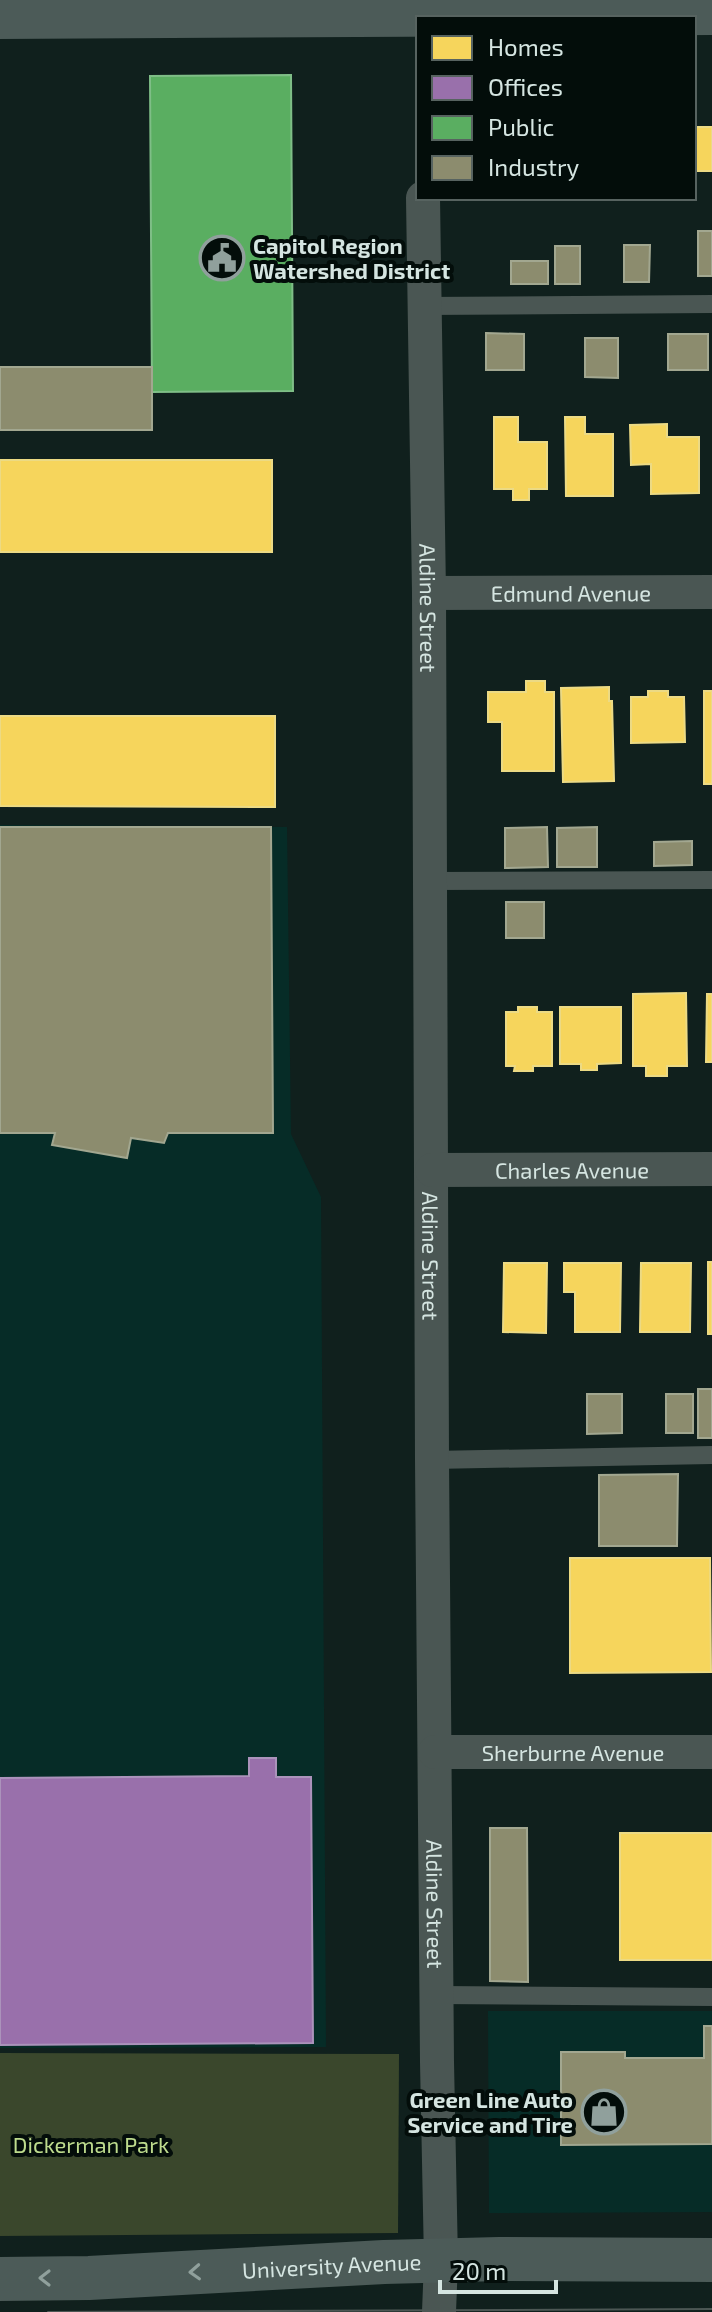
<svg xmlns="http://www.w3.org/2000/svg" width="712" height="2312" viewBox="0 0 712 2312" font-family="'Exo 2',sans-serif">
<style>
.built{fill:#062c27}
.green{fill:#3a472c}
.homes{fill:#f6d55c;stroke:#ecda84;stroke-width:2}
.offices{fill:#9970ab;stroke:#ab93bb;stroke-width:2}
.public{fill:#5aae61;stroke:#7fbe87;stroke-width:2}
.industry{fill:#8c8c6e;stroke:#a2a790;stroke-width:2}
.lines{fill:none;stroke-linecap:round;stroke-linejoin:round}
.lane{stroke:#4a5653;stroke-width:18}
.street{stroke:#4a5653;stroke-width:34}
.secondary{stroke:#4c5b58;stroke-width:44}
.tram{stroke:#4c5754;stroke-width:2}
.oneway{stroke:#90a09c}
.labels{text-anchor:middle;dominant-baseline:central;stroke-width:8;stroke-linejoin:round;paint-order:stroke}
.poi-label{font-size:22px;font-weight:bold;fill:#d5e5e1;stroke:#030d0a;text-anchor:start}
.street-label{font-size:22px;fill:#d5e5e1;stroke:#030d0a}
.park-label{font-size:22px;fill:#bddb8d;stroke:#030d0a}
</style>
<rect width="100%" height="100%" fill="#10201d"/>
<g class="built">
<path d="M 0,825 L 287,827 L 291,1134 L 321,1197 L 326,2047 L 0,2048 Z"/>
<path d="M 488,2011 L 712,2011 L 712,2212 L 489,2213 Z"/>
</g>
<path class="green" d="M 0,2053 L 399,2054 L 398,2233 L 0,2236 Z"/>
<g class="homes">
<rect x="695" y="127" width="17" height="44"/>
<path d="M 494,417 L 518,417 L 518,442 L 547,442 L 547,489 L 529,489 L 529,500 L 513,500 L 513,489 L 494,489 Z"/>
<path d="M 565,417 L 585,417 L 585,434 L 613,434 L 613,496 L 566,496 Z"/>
<path d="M 667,424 L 667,437 L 699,437 L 699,493 L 651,494 L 651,464 L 631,465 L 630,425 Z"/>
<rect x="0" y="460" width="272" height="92"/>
<path d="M 526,681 L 545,681 L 545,692 L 554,692 L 554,771 L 502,771 L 502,722 L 488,722 L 488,692 L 526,692 Z"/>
<path d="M 609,687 L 609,701 L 612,701 L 614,781 L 563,782 L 561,688 Z"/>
<path d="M 648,691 L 668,691 L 668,697 L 684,697 L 685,742 L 631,743 L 631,697 L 648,697 Z"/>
<rect x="704" y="691" width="8" height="93"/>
<path d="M 0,716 L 275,716 L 275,807 L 0,806 Z"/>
<path d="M 686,993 L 687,1066 L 667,1066 L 667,1076 L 646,1076 L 646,1066 L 633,1066 L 633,994 Z"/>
<path d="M 707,994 L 712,994 L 712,1062 L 706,1062 Z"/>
<path d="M 518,1007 L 537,1007 L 537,1012 L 552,1012 L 552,1066 L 533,1066 L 533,1071 L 514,1071 L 515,1066 L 506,1066 L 506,1012 L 518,1012 Z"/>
<path d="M 560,1007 L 621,1007 L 621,1063 L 597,1064 L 597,1070 L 581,1070 L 581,1064 L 560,1064 Z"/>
<rect x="708" y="1262" width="4" height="72"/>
<path d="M 504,1263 L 547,1263 L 546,1333 L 503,1332 Z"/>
<path d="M 564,1263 L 621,1263 L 620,1332 L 575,1332 L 575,1292 L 564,1292 Z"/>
<path d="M 641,1263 L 691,1263 L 690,1332 L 640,1332 Z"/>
<path d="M 570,1558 L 710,1558 L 711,1672 L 570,1673 Z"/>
<rect x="620" y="1833" width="92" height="127"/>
</g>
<path class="offices" d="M 249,1758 L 276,1758 L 276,1777 L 311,1777 L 313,2043 L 0,2045 L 0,1778 L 249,1776 Z"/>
<path class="public" d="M 291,75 L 293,391 L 152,392 L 150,76 Z"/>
<g class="industry">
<rect x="698" y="231" width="14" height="45"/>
<path d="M 624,245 L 650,245 L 649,282 L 624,282 Z"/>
<rect x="555" y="246" width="25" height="38"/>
<rect x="511" y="261" width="37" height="23"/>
<path d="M 486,333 L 524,334 L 524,370 L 486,370 Z"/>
<rect x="668" y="334" width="40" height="36"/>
<path d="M 585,338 L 618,338 L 618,378 L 585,377 Z"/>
<rect x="0" y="367" width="152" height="63"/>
<path d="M 0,827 L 271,827 L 273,1133 L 168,1133 L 164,1143 L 131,1138 L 127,1158 L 52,1145 L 55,1133 L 0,1133 Z"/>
<path d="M 547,827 L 548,867 L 505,868 L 505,828 Z"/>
<path d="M 597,827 L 597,867 L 557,867 L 557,828 Z"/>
<path d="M 692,841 L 692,865 L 654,866 L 654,842 Z"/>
<rect x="506" y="902" width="38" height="36"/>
<rect x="698" y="1389" width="14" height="49"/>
<path d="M 587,1394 L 622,1394 L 622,1433 L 587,1434 Z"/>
<rect x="666" y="1394" width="27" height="39"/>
<path d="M 678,1474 L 677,1546 L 599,1546 L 599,1475 Z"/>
<path d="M 490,1828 L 527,1828 L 528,1982 L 490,1981 Z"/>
<path d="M 704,2026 L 712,2026 L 712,2144 L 561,2145 L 561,2052 L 625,2052 L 625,2058 L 704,2058 Z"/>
</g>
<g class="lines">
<g class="lane">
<path d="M 423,306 L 712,304"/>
<path d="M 430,881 L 712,880"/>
<path d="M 432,1460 L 712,1455"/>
<path d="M 437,1995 L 712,1997"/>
</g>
<g class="street">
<path id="s1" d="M 423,198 L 429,593 L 432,1460 L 437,2062 L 441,2261 L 439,2312"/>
<path id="s2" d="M 429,593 L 712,592"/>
<path id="s3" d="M 432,1170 L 712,1169"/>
<path id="s4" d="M 435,1752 L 712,1752"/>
</g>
<g class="secondary">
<path d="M 0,17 L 712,13"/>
<path id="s5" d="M 0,2279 L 89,2278 L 384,2262 L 499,2259 L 712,2260"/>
</g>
<path class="tram" d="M 48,2312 L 712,2309"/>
</g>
<defs><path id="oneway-chevron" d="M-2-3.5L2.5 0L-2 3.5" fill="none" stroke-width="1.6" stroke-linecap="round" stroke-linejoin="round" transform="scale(2)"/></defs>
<g class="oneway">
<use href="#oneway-chevron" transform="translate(195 2272) rotate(177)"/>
<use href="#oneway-chevron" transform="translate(45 2278) rotate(180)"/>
</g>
<defs>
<g id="civic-ring" transform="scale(2.3)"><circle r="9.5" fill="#030d0a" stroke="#90a09c" stroke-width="1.5"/><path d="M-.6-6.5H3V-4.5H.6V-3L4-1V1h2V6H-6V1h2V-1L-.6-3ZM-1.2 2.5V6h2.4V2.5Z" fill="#90a09c"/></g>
<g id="shop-ring" transform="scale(2.3)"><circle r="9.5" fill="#030d0a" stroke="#90a09c" stroke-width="1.5"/><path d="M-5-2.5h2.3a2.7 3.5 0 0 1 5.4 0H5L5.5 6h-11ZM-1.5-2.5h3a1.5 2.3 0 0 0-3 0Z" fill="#90a09c"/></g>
</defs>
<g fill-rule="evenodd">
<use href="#civic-ring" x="222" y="258"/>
<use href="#shop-ring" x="604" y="2112"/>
</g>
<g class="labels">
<g class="poi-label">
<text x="253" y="245">Capitol Region<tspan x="253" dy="25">Watershed District</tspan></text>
<text x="573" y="2099" text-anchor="end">Green Line Auto<tspan x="573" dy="25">Service and Tire</tspan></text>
</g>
<g class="street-label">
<text stroke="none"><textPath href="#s2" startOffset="142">Edmund Avenue</textPath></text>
<text stroke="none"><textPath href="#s1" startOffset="410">Aldine Street</textPath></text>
<text stroke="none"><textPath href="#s3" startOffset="140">Charles Avenue</textPath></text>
<text stroke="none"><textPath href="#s1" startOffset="1058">Aldine Street</textPath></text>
<text stroke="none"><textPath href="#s4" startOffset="138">Sherburne Avenue</textPath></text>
<text stroke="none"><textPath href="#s1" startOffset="1706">Aldine Street</textPath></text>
<text stroke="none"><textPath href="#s5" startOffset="332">University Avenue</textPath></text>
</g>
<g class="park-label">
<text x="91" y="2144">Dickerman Park</text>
</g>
</g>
<rect x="416" y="16" width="280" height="184" fill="#030d0a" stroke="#576360" stroke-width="2"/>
<rect x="432" y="36" width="40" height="24" fill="#f6d55c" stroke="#576360" stroke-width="2"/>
<text x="488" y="56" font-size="24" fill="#d5e5e1">Homes</text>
<rect x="432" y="76" width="40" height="24" fill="#9970ab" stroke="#576360" stroke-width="2"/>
<text x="488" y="96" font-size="24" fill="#d5e5e1">Offices</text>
<rect x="432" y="116" width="40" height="24" fill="#5aae61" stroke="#576360" stroke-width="2"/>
<text x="488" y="136" font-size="24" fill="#d5e5e1">Public</text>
<rect x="432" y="156" width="40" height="24" fill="#8c8c6e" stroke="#576360" stroke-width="2"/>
<text x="488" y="176" font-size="24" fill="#d5e5e1">Industry</text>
<path d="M440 2280v12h116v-12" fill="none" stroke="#d5e5e1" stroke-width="4"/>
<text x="452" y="2280" font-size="24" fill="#d5e5e1" stroke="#030d0a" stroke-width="6" paint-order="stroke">20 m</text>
</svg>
